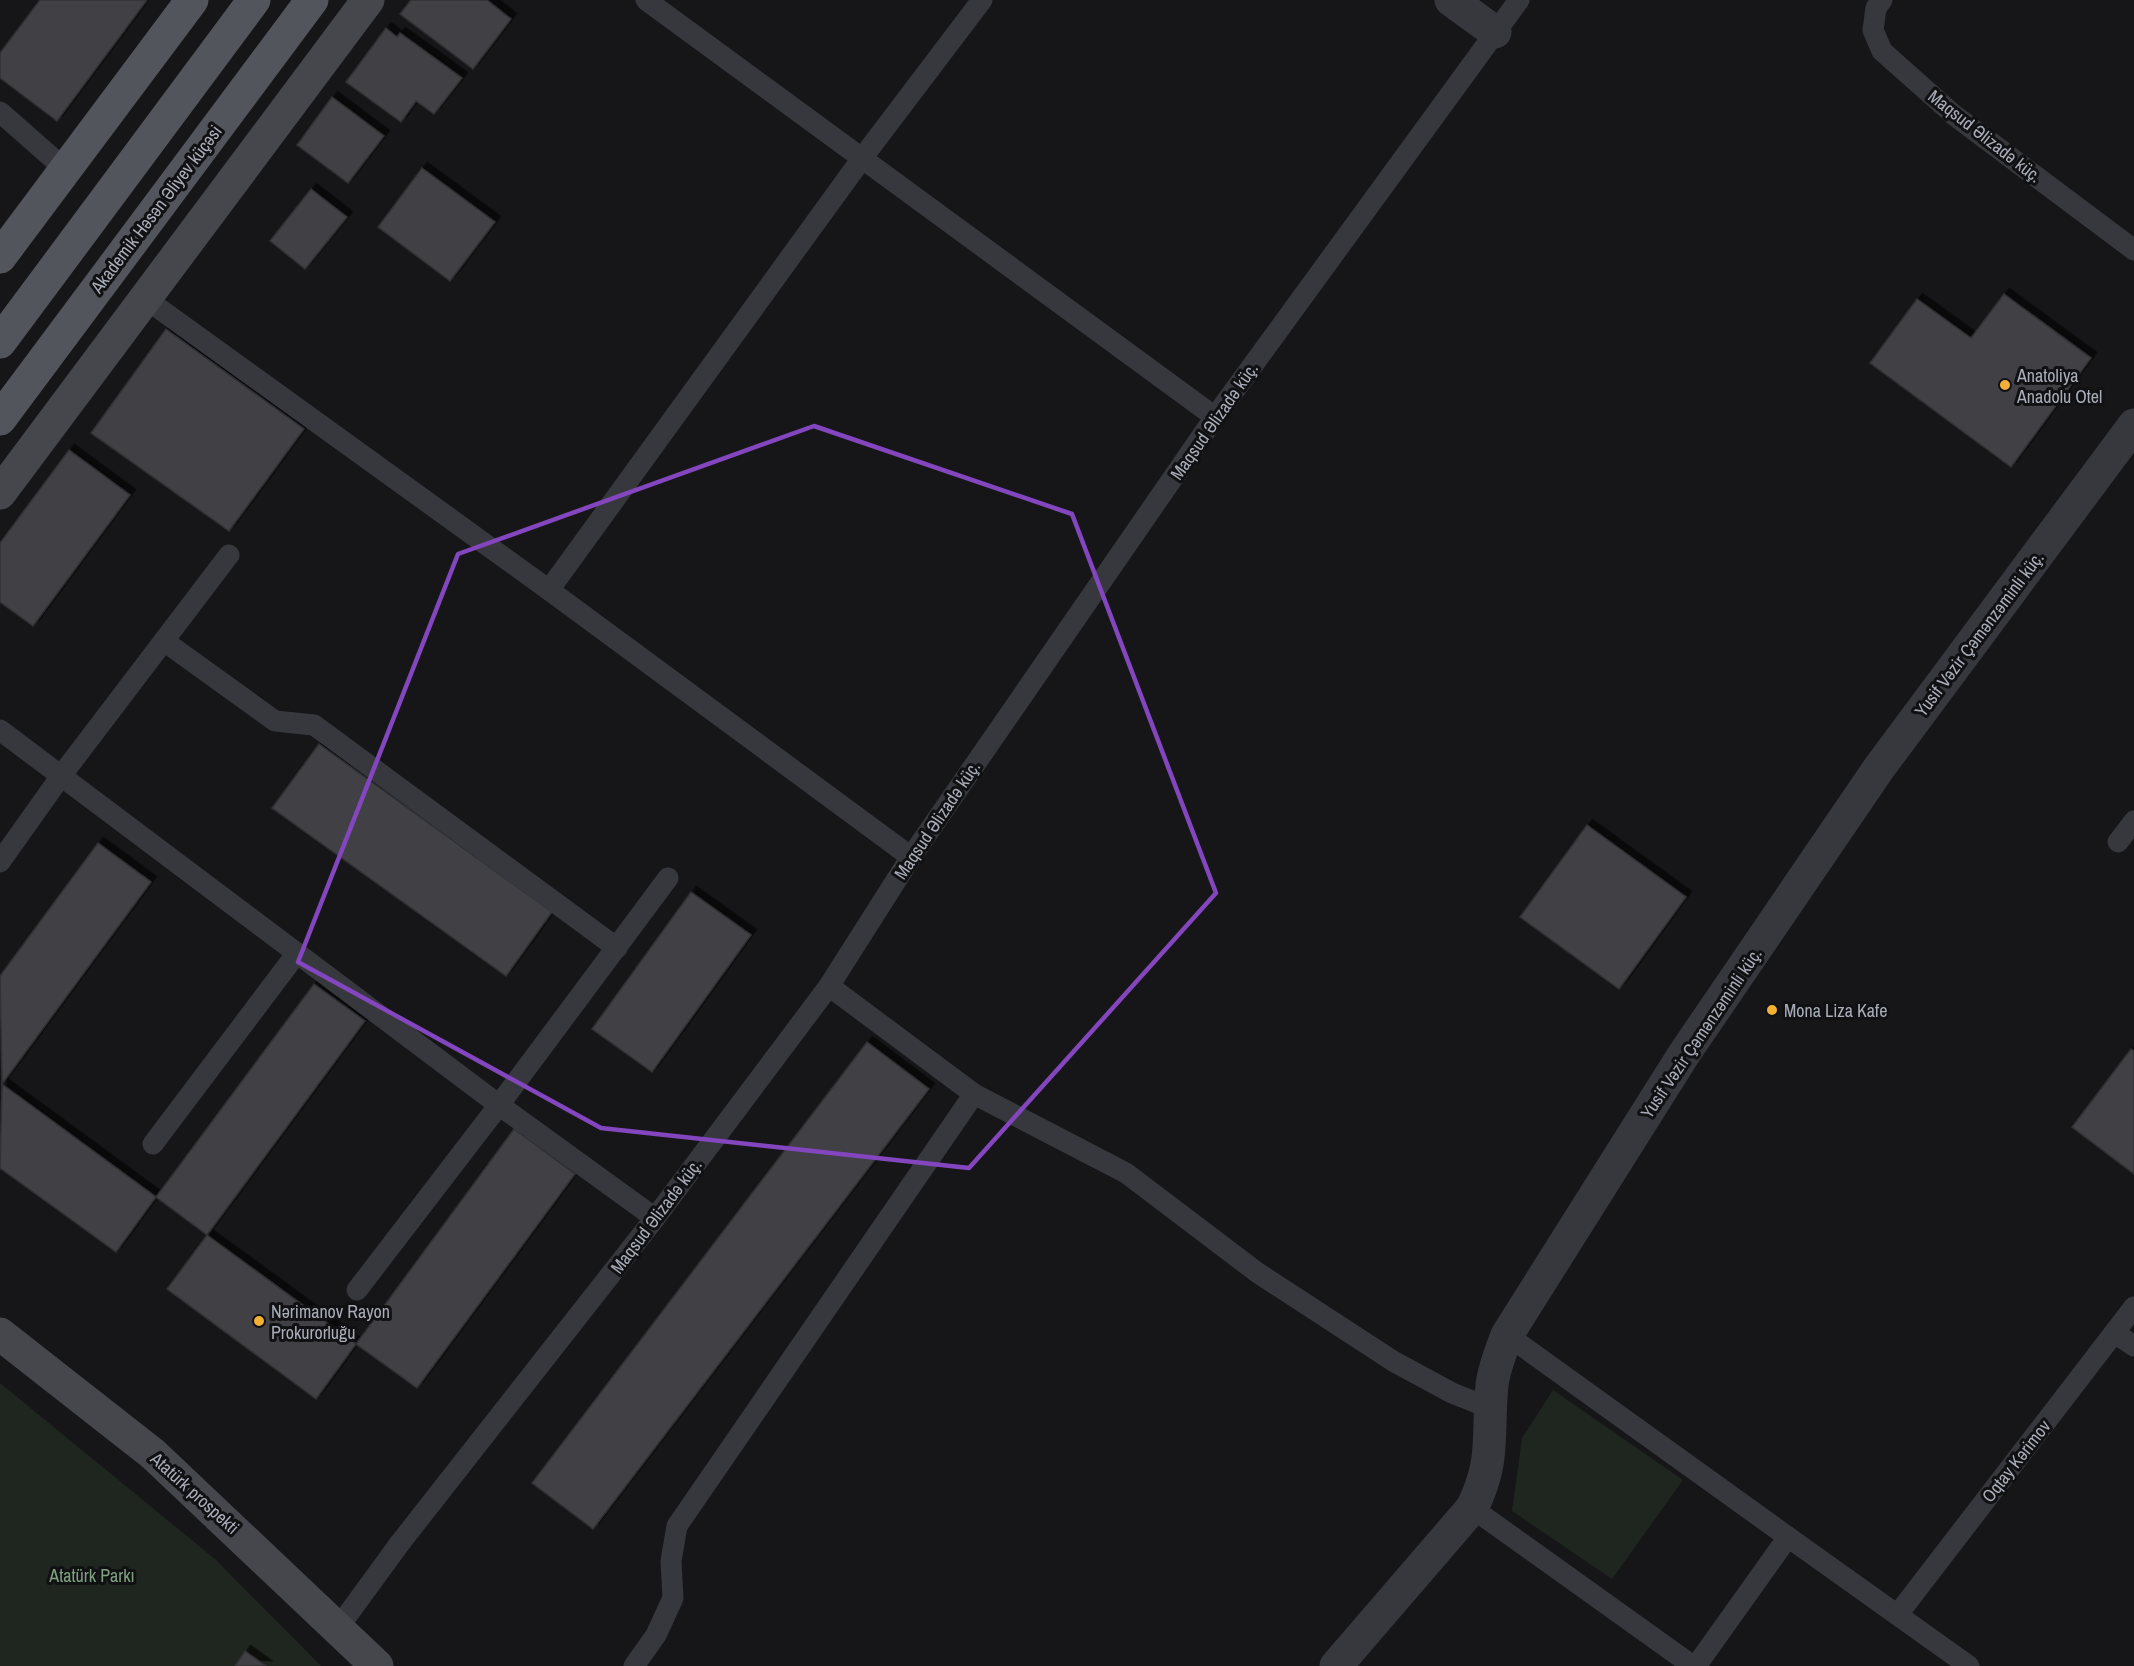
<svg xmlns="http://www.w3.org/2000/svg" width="2134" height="1666" viewBox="0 0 2134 1666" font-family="'Archivo Narrow',sans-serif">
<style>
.green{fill:#1e261f}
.building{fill:#404145;stroke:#303034;stroke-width:1.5;filter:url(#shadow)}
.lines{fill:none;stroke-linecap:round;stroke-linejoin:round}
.service{stroke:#37383d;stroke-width:21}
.minor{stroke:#37383d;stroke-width:33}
.secondary{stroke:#45474d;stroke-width:33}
.primary{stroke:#53555c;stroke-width:33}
.marked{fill:none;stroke:#8446be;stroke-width:4.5;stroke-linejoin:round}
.poi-dot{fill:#f2b134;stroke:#111113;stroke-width:2}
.labels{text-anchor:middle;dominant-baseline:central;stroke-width:6;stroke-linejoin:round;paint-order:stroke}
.street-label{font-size:18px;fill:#a8adb8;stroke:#111113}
.poi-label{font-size:18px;fill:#a8adb8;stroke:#111113;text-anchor:start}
.park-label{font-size:18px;fill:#7fa381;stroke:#111113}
</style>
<defs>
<filter id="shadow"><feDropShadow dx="5.5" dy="-5.5" stdDeviation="0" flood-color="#0009"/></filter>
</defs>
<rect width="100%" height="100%" fill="#161618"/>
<g class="green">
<path d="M 0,1383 L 215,1559 L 321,1666 L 0,1666 Z"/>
<path d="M 1553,1390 L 1683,1480 L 1612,1579 L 1512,1511 L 1522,1438 Z"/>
</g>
<g class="building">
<path d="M 40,0 L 147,0 L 57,121 L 0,78 L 0,53 Z"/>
<path d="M 411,0 L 487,0 L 511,19 L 473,69 L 400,14 Z"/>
<path d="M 386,28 L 397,37 L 400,33 L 462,78 L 434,114 L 416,101 L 401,122 L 346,82 Z"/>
<path d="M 332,97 L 384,136 L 348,183 L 297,145 Z"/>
<path d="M 422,168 L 495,222 L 450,281 L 378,227 Z"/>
<path d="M 311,189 L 347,217 L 305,269 L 270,241 Z"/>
<path d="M 2004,294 L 2091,358 L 2011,467 L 1870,363 L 1917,299 L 1971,338 Z"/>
<path d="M 166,329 L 304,429 L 229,531 L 91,433 Z"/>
<path d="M 69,450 L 130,495 L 33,626 L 0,602 L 0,543 Z"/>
<path d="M 319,744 L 552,912 L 506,976 L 272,808 Z"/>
<path d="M 1587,825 L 1686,897 L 1619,989 L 1520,917 Z"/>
<path d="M 98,843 L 151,882 L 2,1084 L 0,976 Z"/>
<path d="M 691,892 L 751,935 L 652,1072 L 592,1029 Z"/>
<path d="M 314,984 L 365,1021 L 207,1235 L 156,1197 Z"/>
<path d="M 867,1042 L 929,1089 L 593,1529 L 532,1483 Z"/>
<path d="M 2131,1049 L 2134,1051 L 2134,1174 L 2072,1127 Z"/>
<path d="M 2,1084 L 156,1197 L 116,1252 L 0,1168 Z"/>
<path d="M 514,1129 L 575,1174 L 417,1388 L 356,1344 Z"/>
<path d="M 207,1235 L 356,1344 L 316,1399 L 167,1289 Z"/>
<path d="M 245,1651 L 266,1666 L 235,1666 Z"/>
</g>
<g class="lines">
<g class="service">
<path d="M 646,0 L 1215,417"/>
<path d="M 1882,0 L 1876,8 L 1873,30 L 1882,51 L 1954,115 L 2134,250"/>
<path d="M 0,112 L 66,170"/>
<path d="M 146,299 L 549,590 L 911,857"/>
<path d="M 549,590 L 863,157 L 982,0"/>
<path d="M 164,641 L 275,721 L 314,725 L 617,948"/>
<path d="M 0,730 L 499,1105 L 655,1218"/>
<path d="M 2118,842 L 2134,821"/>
<path d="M 0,862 L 61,776 L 229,555"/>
<path d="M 829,986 L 974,1094 L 1126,1173 L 1258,1273 L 1393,1361 L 1452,1393 L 1490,1408"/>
<path d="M 153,1144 L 297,953"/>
<path d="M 357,1290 L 499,1105 L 668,878"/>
<path d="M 2115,1333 L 2134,1346"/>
<path d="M 1507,1335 L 1788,1537 L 1696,1666"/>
<path d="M 1472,1508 L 1693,1666"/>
<path d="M 1788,1537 L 1969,1666"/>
<path d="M 1898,1614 L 2134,1307"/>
<path d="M 338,1628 L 400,1543 L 655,1218 L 829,986 L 911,857 L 1215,417 L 1519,0"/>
<path d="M 634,1666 L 656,1635 L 673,1598 L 671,1561 L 677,1526 L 974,1094"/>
</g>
<g class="minor">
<path d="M 1451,0 L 1495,32"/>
<path d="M 1336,1666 L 1472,1508 C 1496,1460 1487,1434 1492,1385 C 1494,1368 1501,1351 1507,1335 L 1684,1054 L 1879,768 L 2134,425"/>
</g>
<g class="secondary">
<path d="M 0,493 L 368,0"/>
<path d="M 0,1334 L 153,1454 L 377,1666"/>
</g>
<g class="primary">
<path d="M 0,257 L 192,0"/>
<path d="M 0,342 L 254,0"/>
<path d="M 0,419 L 312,0"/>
</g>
</g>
<path class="marked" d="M 814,426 L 1072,514 L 1216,893 L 969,1168 L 601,1128 L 298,962 L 458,554 Z"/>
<g class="poi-dot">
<circle cx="2005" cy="385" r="6"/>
<circle cx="1772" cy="1010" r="6"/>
<circle cx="259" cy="1321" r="6"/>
</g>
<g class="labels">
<g class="street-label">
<text transform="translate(1985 136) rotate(38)">Maqsud Əlizadə küç.</text>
<text transform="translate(156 209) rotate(-53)">Akademik Həsən Əliyev küçəsi</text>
<text transform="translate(1214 421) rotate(-55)">Maqsud Əlizadə küç.</text>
<text transform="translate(1979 634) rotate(-53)">Yusif Vəzir Çəmənzəminli küç.</text>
<text transform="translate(937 820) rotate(-56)">Maqsud Əlizadə küç.</text>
<text transform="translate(1701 1033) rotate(-56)">Yusif Vəzir Çəmənzəminli küç.</text>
<text transform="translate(656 1216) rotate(-53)">Maqsud Əlizadə küç.</text>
<text transform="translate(2016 1461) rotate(-52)">Oqtay Kərimov</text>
<text transform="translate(195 1493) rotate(42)">Atatürk prospekti</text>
</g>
<g class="poi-label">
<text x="2017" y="375">Anatoliya<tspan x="2017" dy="21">Anadolu Otel</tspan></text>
<text x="1784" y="1010">Mona Liza Kafe</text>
<text x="271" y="1311">Nərimanov Rayon<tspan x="271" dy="21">Prokurorluğu</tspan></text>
</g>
<g class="park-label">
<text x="92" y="1575">Atatürk Parkı</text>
</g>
</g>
</svg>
